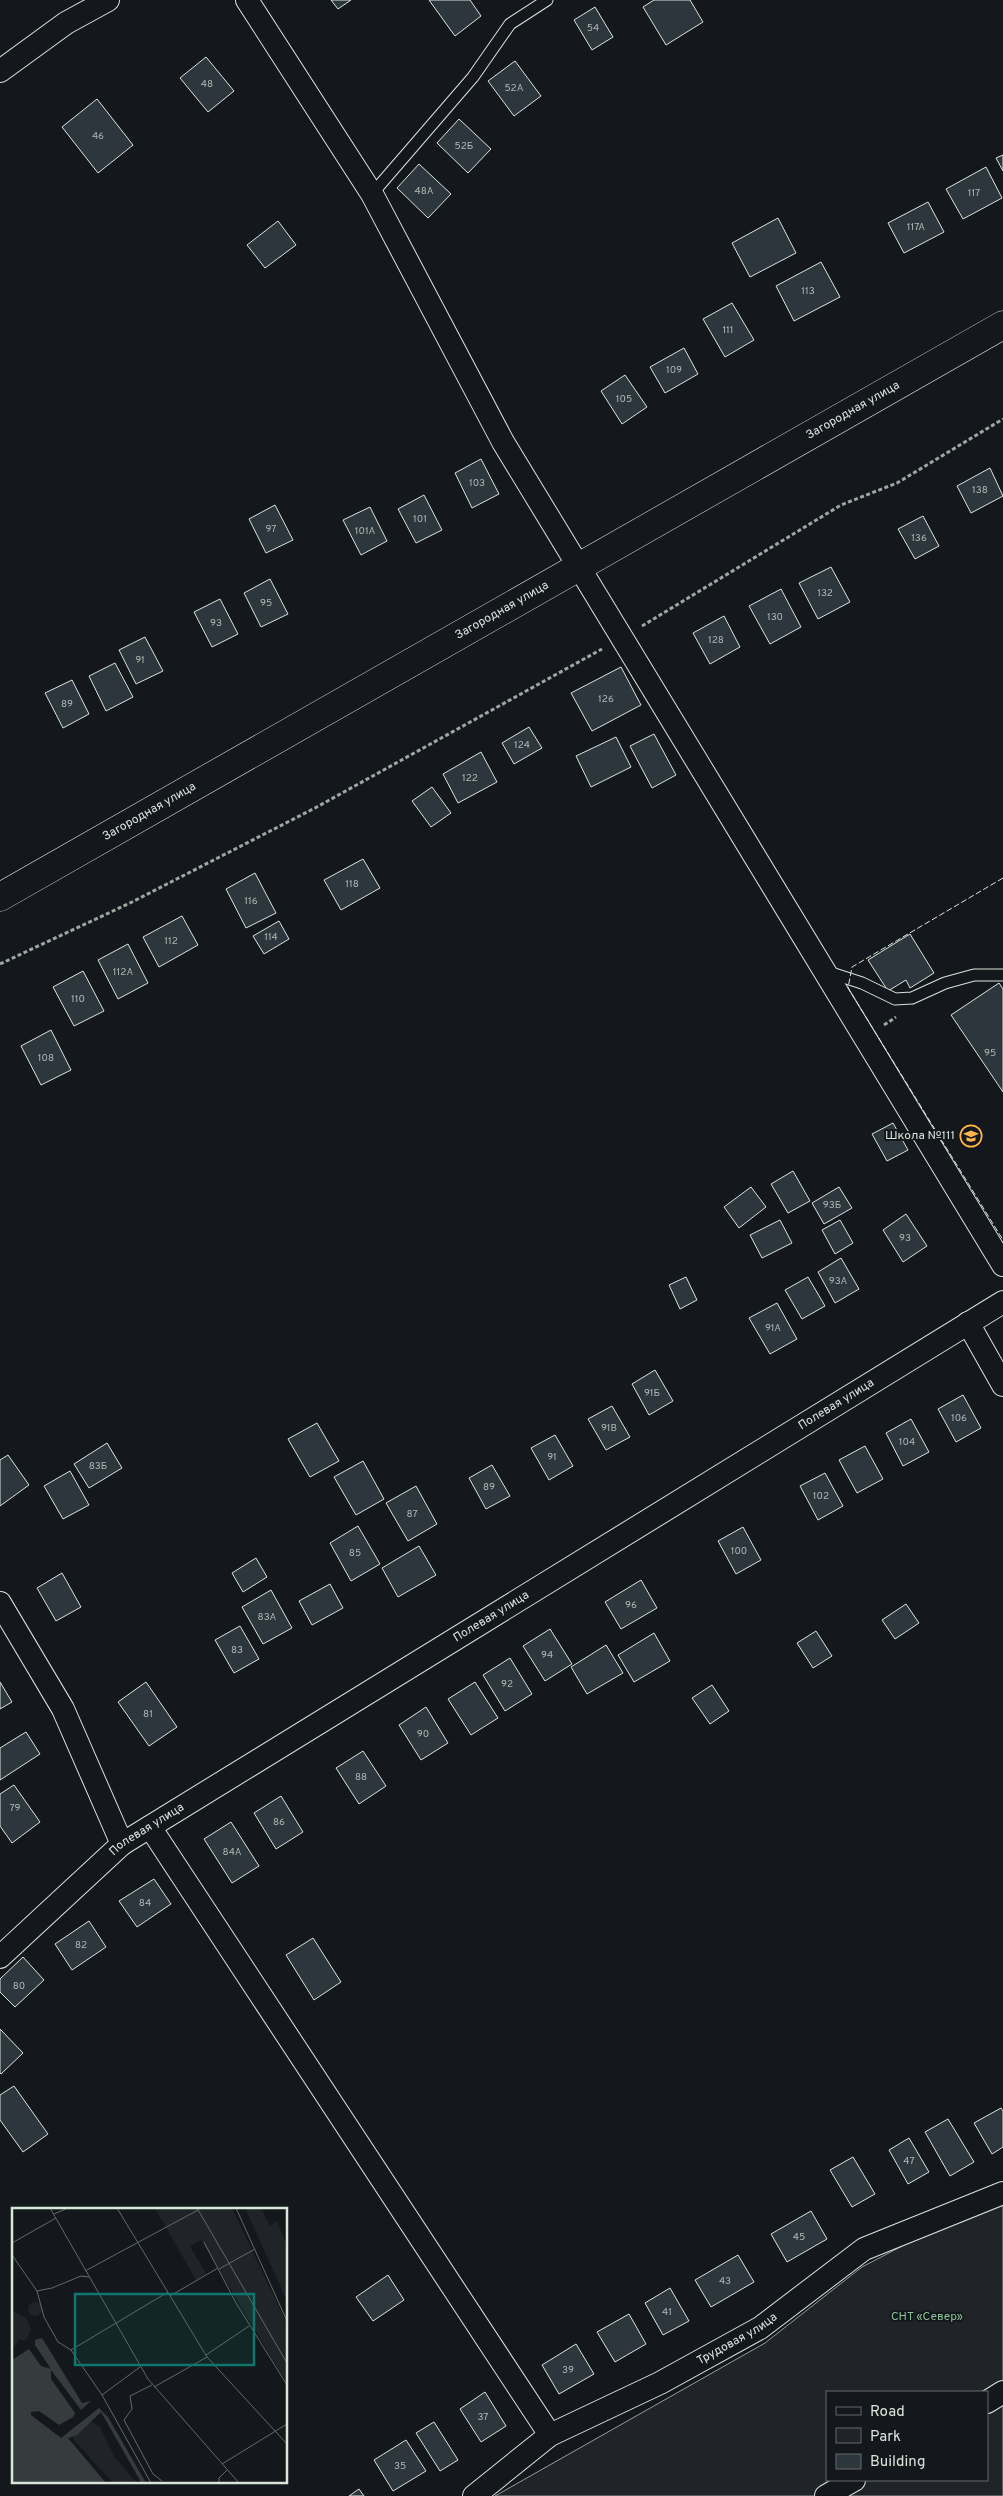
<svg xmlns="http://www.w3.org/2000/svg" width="1003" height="2496" viewBox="0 0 1003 2496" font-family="Overpass,sans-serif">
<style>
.green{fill:#202428;stroke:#939e99;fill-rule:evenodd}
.building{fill:#2c363c;stroke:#d8e6dc}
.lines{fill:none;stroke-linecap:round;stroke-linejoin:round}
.lane-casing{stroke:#d8e6dc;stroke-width:13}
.street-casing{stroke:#d8e6dc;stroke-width:24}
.secondary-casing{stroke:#d8e6dc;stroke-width:29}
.path{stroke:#9da8a2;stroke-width:3;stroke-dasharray:4 2.5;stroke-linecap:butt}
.lane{stroke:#14181c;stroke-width:11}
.street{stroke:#14181c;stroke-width:22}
.secondary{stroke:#14181c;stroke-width:28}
.fence{stroke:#d8e6dc;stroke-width:1;stroke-dasharray:6 2.5;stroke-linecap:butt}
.labels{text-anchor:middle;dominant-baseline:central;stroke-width:4;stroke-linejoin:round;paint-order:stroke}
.number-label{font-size:10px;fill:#adbab4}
.street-label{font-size:12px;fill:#d8e6dc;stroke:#14181c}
.poi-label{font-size:12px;fill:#d8e6dc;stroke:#14181c;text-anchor:end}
.park-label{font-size:12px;fill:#8ac095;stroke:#14181c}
.inset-road{fill:none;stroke:#626a69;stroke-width:1}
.view{fill:#0f766e;fill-opacity:0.15;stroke:#0f766e;stroke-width:2.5}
.inset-edge{fill:none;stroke:#d8e6dc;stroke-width:2.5}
</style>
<rect width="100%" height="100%" fill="#14181c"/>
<path class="green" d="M 1003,2204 L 1003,2496 L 495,2496 L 765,2343 L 862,2267 L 906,2244 ZM 827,2392 L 987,2392 L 987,2480 L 827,2480 Z"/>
<g class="building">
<path d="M 331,0 L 351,0 L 338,9 Z"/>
<path d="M 429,0 L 470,0 L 481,16 L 455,36 Z"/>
<path d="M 654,0 L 690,0 L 703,22 L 666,45 L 643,7 Z"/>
<path d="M 595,7 L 613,37 L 592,50 L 574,20 Z"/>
<path d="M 206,57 L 234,91 L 208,112 L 180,78 Z"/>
<path d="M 515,61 L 541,96 L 514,116 L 488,81 Z"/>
<path d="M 97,99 L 133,145 L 98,173 L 62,127 Z"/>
<path d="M 459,119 L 491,149 L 468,173 L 437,143 Z"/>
<path d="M 1003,155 L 1003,171 L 996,158 Z"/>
<path d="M 419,164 L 451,194 L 428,218 L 397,188 Z"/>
<path d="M 986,167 L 1002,198 L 963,219 L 946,189 Z"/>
<path d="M 928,202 L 944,232 L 904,253 L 888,223 Z"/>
<path d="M 778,218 L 796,253 L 750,277 L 732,243 Z"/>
<path d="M 278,221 L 296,245 L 265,268 L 247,245 Z"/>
<path d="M 821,262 L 840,297 L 794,321 L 776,286 Z"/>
<path d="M 732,303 L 754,340 L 725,357 L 703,319 Z"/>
<path d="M 684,348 L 698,374 L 665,393 L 650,367 Z"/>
<path d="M 625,375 L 647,407 L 622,424 L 601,391 Z"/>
<path d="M 481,459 L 499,494 L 472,508 L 455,473 Z"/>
<path d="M 990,468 L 1003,496 L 971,513 L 957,486 Z"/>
<path d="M 424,495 L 442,530 L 416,543 L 398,509 Z"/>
<path d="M 275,505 L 293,540 L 266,553 L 249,519 Z"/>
<path d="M 370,507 L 387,541 L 361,555 L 343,520 Z"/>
<path d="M 923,516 L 939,546 L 915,559 L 898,529 Z"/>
<path d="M 831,567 L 850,602 L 818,619 L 799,583 Z"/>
<path d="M 270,579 L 288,614 L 261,627 L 244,593 Z"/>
<path d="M 781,589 L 801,627 L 770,644 L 749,606 Z"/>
<path d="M 220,599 L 238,634 L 212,647 L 194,612 Z"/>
<path d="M 724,616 L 740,647 L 710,664 L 693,633 Z"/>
<path d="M 145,637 L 163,671 L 136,684 L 119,650 Z"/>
<path d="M 115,663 L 133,697 L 106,711 L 89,676 Z"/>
<path d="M 621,667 L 641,705 L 592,731 L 571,693 Z"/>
<path d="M 72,680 L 89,714 L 63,728 L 45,693 Z"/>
<path d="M 529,727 L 542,748 L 514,764 L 502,743 Z"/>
<path d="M 654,734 L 676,775 L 652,788 L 630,746 Z"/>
<path d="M 616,737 L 631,767 L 591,787 L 576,756 Z"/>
<path d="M 481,752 L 497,782 L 458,803 L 443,774 Z"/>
<path d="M 432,787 L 451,813 L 431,827 L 412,801 Z"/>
<path d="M 363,859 L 380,888 L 341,910 L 324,880 Z"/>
<path d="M 255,873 L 276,913 L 246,928 L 226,889 Z"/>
<path d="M 182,916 L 198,945 L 159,967 L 143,937 Z"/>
<path d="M 279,921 L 289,939 L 264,954 L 253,936 Z"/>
<path d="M 910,934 L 934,973 L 910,988 L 906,980 L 888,991 L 868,960 Z"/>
<path d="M 128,944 L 148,983 L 118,999 L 98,960 Z"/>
<path d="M 83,971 L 104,1011 L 74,1026 L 53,987 Z"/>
<path d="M 999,983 L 1003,989 L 1003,1092 L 951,1015 Z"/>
<path d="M 51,1030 L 71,1070 L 41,1085 L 21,1046 Z"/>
<path d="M 893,1123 L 908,1150 L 887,1161 L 872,1134 Z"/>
<path d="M 793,1171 L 810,1201 L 788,1213 L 771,1184 Z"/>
<path d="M 751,1187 L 766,1207 L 739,1228 L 724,1207 Z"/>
<path d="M 839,1187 L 852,1208 L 824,1224 L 812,1203 Z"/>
<path d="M 906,1214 L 927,1246 L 903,1262 L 883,1230 Z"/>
<path d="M 780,1220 L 792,1243 L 762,1258 L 750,1235 Z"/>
<path d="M 840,1220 L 853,1243 L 835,1254 L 822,1230 Z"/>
<path d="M 841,1258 L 859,1289 L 835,1303 L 818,1272 Z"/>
<path d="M 686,1277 L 697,1300 L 680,1309 L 669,1285 Z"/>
<path d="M 808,1277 L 825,1306 L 802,1319 L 785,1290 Z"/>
<path d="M 777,1303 L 797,1339 L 770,1354 L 749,1318 Z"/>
<path d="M 655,1370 L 673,1401 L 649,1415 L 632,1384 Z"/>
<path d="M 963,1395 L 981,1428 L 956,1442 L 938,1409 Z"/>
<path d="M 612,1406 L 630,1437 L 606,1450 L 588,1419 Z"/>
<path d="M 911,1419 L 929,1452 L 903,1466 L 886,1433 Z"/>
<path d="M 317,1423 L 339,1461 L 310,1477 L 288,1439 Z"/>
<path d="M 555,1435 L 573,1466 L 549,1480 L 531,1448 Z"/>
<path d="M 107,1443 L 122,1468 L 89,1488 L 74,1464 Z"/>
<path d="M 865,1446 L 883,1479 L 857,1493 L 839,1460 Z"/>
<path d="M 8,1455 L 29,1485 L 0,1506 L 0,1460 Z"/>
<path d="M 363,1461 L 384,1499 L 356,1515 L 334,1477 Z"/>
<path d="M 492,1465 L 510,1496 L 486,1509 L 469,1478 Z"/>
<path d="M 70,1471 L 89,1505 L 63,1519 L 44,1486 Z"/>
<path d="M 825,1473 L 843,1506 L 818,1520 L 800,1486 Z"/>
<path d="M 416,1486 L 437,1524 L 408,1541 L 386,1503 Z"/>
<path d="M 358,1526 L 380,1564 L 351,1581 L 330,1543 Z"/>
<path d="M 743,1527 L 761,1560 L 736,1574 L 718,1541 Z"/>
<path d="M 419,1546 L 436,1575 L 398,1597 L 382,1568 Z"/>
<path d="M 256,1558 L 267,1577 L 243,1592 L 232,1573 Z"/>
<path d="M 62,1573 L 81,1607 L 56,1621 L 37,1588 Z"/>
<path d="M 641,1580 L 657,1608 L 621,1629 L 605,1602 Z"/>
<path d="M 330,1584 L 343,1608 L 312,1625 L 299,1601 Z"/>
<path d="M 271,1590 L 292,1628 L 263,1644 L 242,1607 Z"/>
<path d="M 906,1604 L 919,1623 L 895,1639 L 882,1620 Z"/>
<path d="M 240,1626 L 259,1659 L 234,1673 L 215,1640 Z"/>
<path d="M 550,1629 L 572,1664 L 545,1681 L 523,1646 Z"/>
<path d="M 816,1631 L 832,1656 L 813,1668 L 797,1643 Z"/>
<path d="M 654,1633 L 670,1661 L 634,1682 L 618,1655 Z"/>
<path d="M 606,1645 L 623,1673 L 587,1694 L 571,1667 Z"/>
<path d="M 510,1658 L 532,1694 L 505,1711 L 483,1675 Z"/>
<path d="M 0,1682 L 12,1702 L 0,1709 Z"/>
<path d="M 146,1682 L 177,1727 L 149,1746 L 118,1702 Z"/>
<path d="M 475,1682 L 498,1718 L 471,1735 L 448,1699 Z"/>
<path d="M 712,1685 L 729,1711 L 710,1724 L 692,1698 Z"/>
<path d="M 426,1707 L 448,1743 L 421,1760 L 399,1725 Z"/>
<path d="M 26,1732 L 40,1754 L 0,1780 L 0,1748 Z"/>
<path d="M 363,1751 L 386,1786 L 359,1804 L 336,1768 Z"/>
<path d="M 14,1785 L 40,1822 L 12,1843 L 0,1826 L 0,1794 Z"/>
<path d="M 281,1796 L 303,1832 L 276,1849 L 254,1813 Z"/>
<path d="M 231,1822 L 259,1866 L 232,1883 L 204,1839 Z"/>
<path d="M 154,1879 L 171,1904 L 137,1927 L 119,1901 Z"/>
<path d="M 89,1921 L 106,1947 L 72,1970 L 55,1944 Z"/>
<path d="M 313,1938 L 341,1982 L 314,2000 L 286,1955 Z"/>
<path d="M 23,1957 L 44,1980 L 15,2007 L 0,1992 L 0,1979 Z"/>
<path d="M 0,2029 L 23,2053 L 1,2074 L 0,2073 Z"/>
<path d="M 14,2086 L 48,2134 L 23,2152 L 0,2120 L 0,2095 Z"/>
<path d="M 1001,2108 L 1003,2111 L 1003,2147 L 992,2154 L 974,2123 Z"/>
<path d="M 948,2119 L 974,2162 L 950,2176 L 925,2132 Z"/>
<path d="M 909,2138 L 929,2172 L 908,2184 L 889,2150 Z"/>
<path d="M 853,2157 L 875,2194 L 852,2207 L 830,2170 Z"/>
<path d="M 811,2211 L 827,2239 L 787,2262 L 771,2234 Z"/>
<path d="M 738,2255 L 754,2282 L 711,2307 L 695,2280 Z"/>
<path d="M 388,2275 L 404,2300 L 373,2321 L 356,2297 Z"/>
<path d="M 670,2288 L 689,2321 L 663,2335 L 645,2303 Z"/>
<path d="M 629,2314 L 646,2344 L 615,2362 L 597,2332 Z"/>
<path d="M 576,2344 L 594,2374 L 559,2394 L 542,2365 Z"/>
<path d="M 485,2392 L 506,2426 L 481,2442 L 460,2409 Z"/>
<path d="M 434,2422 L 458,2460 L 440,2471 L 416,2433 Z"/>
<path d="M 406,2440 L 426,2471 L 393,2491 L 374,2460 Z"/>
<path d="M 359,2489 L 364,2496 L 349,2496 Z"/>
</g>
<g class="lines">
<g class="lane-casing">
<g id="lane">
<path d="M 372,194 L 473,77 L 510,24 L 547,0"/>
<path d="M 828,972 L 862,983 L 895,999 L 912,998 L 945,983 L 974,975 L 1003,975"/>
</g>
</g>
<g class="street-casing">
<g id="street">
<path d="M 247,0 L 372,194 L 503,442 L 1003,1265"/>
<path d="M 0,71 L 66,23 L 108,0"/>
<path d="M 968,1323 L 1003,1385"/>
<path d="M 0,1603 L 63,1709 L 122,1844"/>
<path d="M 150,1827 L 550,2435"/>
<path id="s1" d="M 0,1957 L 122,1844 L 1003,1302"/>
<path d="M 987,2402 L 1003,2392"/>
<path id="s2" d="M 474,2496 L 550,2435 L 660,2383 L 760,2328 L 864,2249 L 1003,2193"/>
<path d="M 826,2496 L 854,2480"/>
</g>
</g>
<g class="secondary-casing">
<g id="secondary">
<path id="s3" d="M 0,897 L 1003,325"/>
</g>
</g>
<g class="path">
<path d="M 642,626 L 841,505 L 897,483 L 1003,419"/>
<path d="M 0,964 L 132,902 L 315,808 L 602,649"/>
<path d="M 884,1025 L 896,1017"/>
</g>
<use href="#lane" class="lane"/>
<use href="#street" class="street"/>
<use href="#secondary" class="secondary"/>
<path class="fence" d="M 1003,878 L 852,967 L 848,988 L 1003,1240"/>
</g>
<defs>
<g id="school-ring" transform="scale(1.125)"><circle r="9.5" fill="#14181c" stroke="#ffb74d" stroke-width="1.5"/><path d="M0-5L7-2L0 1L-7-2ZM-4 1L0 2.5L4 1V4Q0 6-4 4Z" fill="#ffb74d"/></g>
</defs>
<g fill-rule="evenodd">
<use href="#school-ring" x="971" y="1136"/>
</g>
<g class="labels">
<g class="number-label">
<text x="593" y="28">54</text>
<text x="207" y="84">48</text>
<text x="514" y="88">52А</text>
<text x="98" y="136">46</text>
<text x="464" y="146">52Б</text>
<text x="424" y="191">48А</text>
<text x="974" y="193">117</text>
<text x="916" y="227">117А</text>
<text x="808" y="291">113</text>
<text x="728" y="330">111</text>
<text x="674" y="370">109</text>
<text x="624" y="399">105</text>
<text x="477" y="483">103</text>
<text x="980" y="490">138</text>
<text x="420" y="519">101</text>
<text x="271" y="529">97</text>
<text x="365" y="531">101А</text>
<text x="919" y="538">136</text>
<text x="825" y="593">132</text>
<text x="266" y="603">95</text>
<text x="775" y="617">130</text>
<text x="216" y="623">93</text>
<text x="716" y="640">128</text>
<text x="140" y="660">91</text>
<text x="606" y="699">126</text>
<text x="67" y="704">89</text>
<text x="522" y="745">124</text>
<text x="470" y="778">122</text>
<text x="352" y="884">118</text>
<text x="251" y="901">116</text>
<text x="271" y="937">114</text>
<text x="171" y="941">112</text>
<text x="123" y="972">112А</text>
<text x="78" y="999">110</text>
<text x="990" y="1053">95</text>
<text x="46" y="1058">108</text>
<text x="832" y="1205">93Б</text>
<text x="905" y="1238">93</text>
<text x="838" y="1281">93А</text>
<text x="773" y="1328">91А</text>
<text x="652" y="1393">91Б</text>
<text x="959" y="1418">106</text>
<text x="609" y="1428">91В</text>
<text x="907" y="1442">104</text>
<text x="552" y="1457">91</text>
<text x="98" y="1466">83Б</text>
<text x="489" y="1487">89</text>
<text x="821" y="1496">102</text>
<text x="412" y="1514">87</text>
<text x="739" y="1551">100</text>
<text x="355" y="1553">85</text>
<text x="631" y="1605">96</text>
<text x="267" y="1617">83А</text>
<text x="237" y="1650">83</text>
<text x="547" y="1655">94</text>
<text x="507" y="1684">92</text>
<text x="148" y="1714">81</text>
<text x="423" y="1734">90</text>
<text x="361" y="1777">88</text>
<text x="15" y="1808">79</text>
<text x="279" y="1822">86</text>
<text x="232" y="1852">84А</text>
<text x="145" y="1903">84</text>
<text x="81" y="1945">82</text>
<text x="19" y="1986">80</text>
<text x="909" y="2161">47</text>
<text x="799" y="2237">45</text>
<text x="725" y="2281">43</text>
<text x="667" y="2312">41</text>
<text x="568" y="2370">39</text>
<text x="483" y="2417">37</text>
<text x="400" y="2466">35</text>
</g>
<g class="street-label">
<text stroke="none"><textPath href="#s3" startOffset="982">Загородная улица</textPath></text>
<text stroke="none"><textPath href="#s3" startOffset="578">Загородная улица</textPath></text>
<text stroke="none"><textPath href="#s3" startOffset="172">Загородная улица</textPath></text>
<text stroke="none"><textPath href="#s1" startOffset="1005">Полевая улица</textPath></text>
<text stroke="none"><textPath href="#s1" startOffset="600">Полевая улица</textPath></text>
<text stroke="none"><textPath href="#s1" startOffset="195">Полевая улица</textPath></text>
<text stroke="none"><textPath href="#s2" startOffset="308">Трудовая улица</textPath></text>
</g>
<g class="poi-label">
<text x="955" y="1136">Школа №111</text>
</g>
<g class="park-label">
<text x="927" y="2317">СНТ «Север»</text>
</g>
</g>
<g transform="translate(12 2208)">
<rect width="275" height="275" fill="#14181c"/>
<path d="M 143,0 L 220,0 L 275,116 L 275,175 L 189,32 L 178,38 L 194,66 L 184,72 ZM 233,0 L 249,0 L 258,18 L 265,13 L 275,38 L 275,93 ZM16 101a7 7 0 1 1 14 0a7 7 0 1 1-14 0ZM 0,103 L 14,110 L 19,121 L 16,129 L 12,133 L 8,131 L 0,141 ZM 79,213 L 88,219 L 102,248 L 125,275 L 101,275 L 60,230 Z" fill="#202428"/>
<path d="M 30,130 L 70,195 L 79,193 L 69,202 L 39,162 L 39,171 L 63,205 L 61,209 L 47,217 L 27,203 L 19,204 L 19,207 L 49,230 L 87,200 L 96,209 L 134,275 L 129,274 L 89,204 L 65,227 L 56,230 L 94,275 L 0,275 L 0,152 L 17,141 L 29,158 L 39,161 L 23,137 L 23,132 Z" fill="#363b3e"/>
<path class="inset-road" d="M 38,0 L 136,171 L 227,275M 105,0 L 195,149 L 275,236M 185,0 L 275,155M 224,0 L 275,113M 42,6 L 56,0M 192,34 L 224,95 L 275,177M 0,35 L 44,10M 0,47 L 25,83 L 32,109 L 46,134 L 59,142 L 90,187 L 139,275 L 154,275M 207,61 L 243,41M 73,63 L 186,2M 25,83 L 40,80 L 69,68 L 77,69M 158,88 L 206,60M 59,142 L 156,84M 194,147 L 237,118M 140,177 L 118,188 L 120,201 L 112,212 L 141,266 L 150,273M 142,179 L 195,149M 90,187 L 128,159M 210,256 L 275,216M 207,275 L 207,270 L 215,262"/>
<path class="view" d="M 63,86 L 242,86 L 242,157 L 63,157 Z"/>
<rect width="275" height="275" class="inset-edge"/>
</g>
<rect x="826" y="2391" width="162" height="90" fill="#14181c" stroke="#626a69"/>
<rect x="836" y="2407" width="25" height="8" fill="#14181c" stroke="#626a69"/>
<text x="870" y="2416" font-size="15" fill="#d8e6dc">Road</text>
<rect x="836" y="2428" width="25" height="15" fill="#202428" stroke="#626a69"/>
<text x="870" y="2441" font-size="15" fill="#d8e6dc">Park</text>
<rect x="836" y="2454" width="25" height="15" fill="#2c363c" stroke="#626a69"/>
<text x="870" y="2466" font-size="15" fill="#d8e6dc">Building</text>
</svg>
